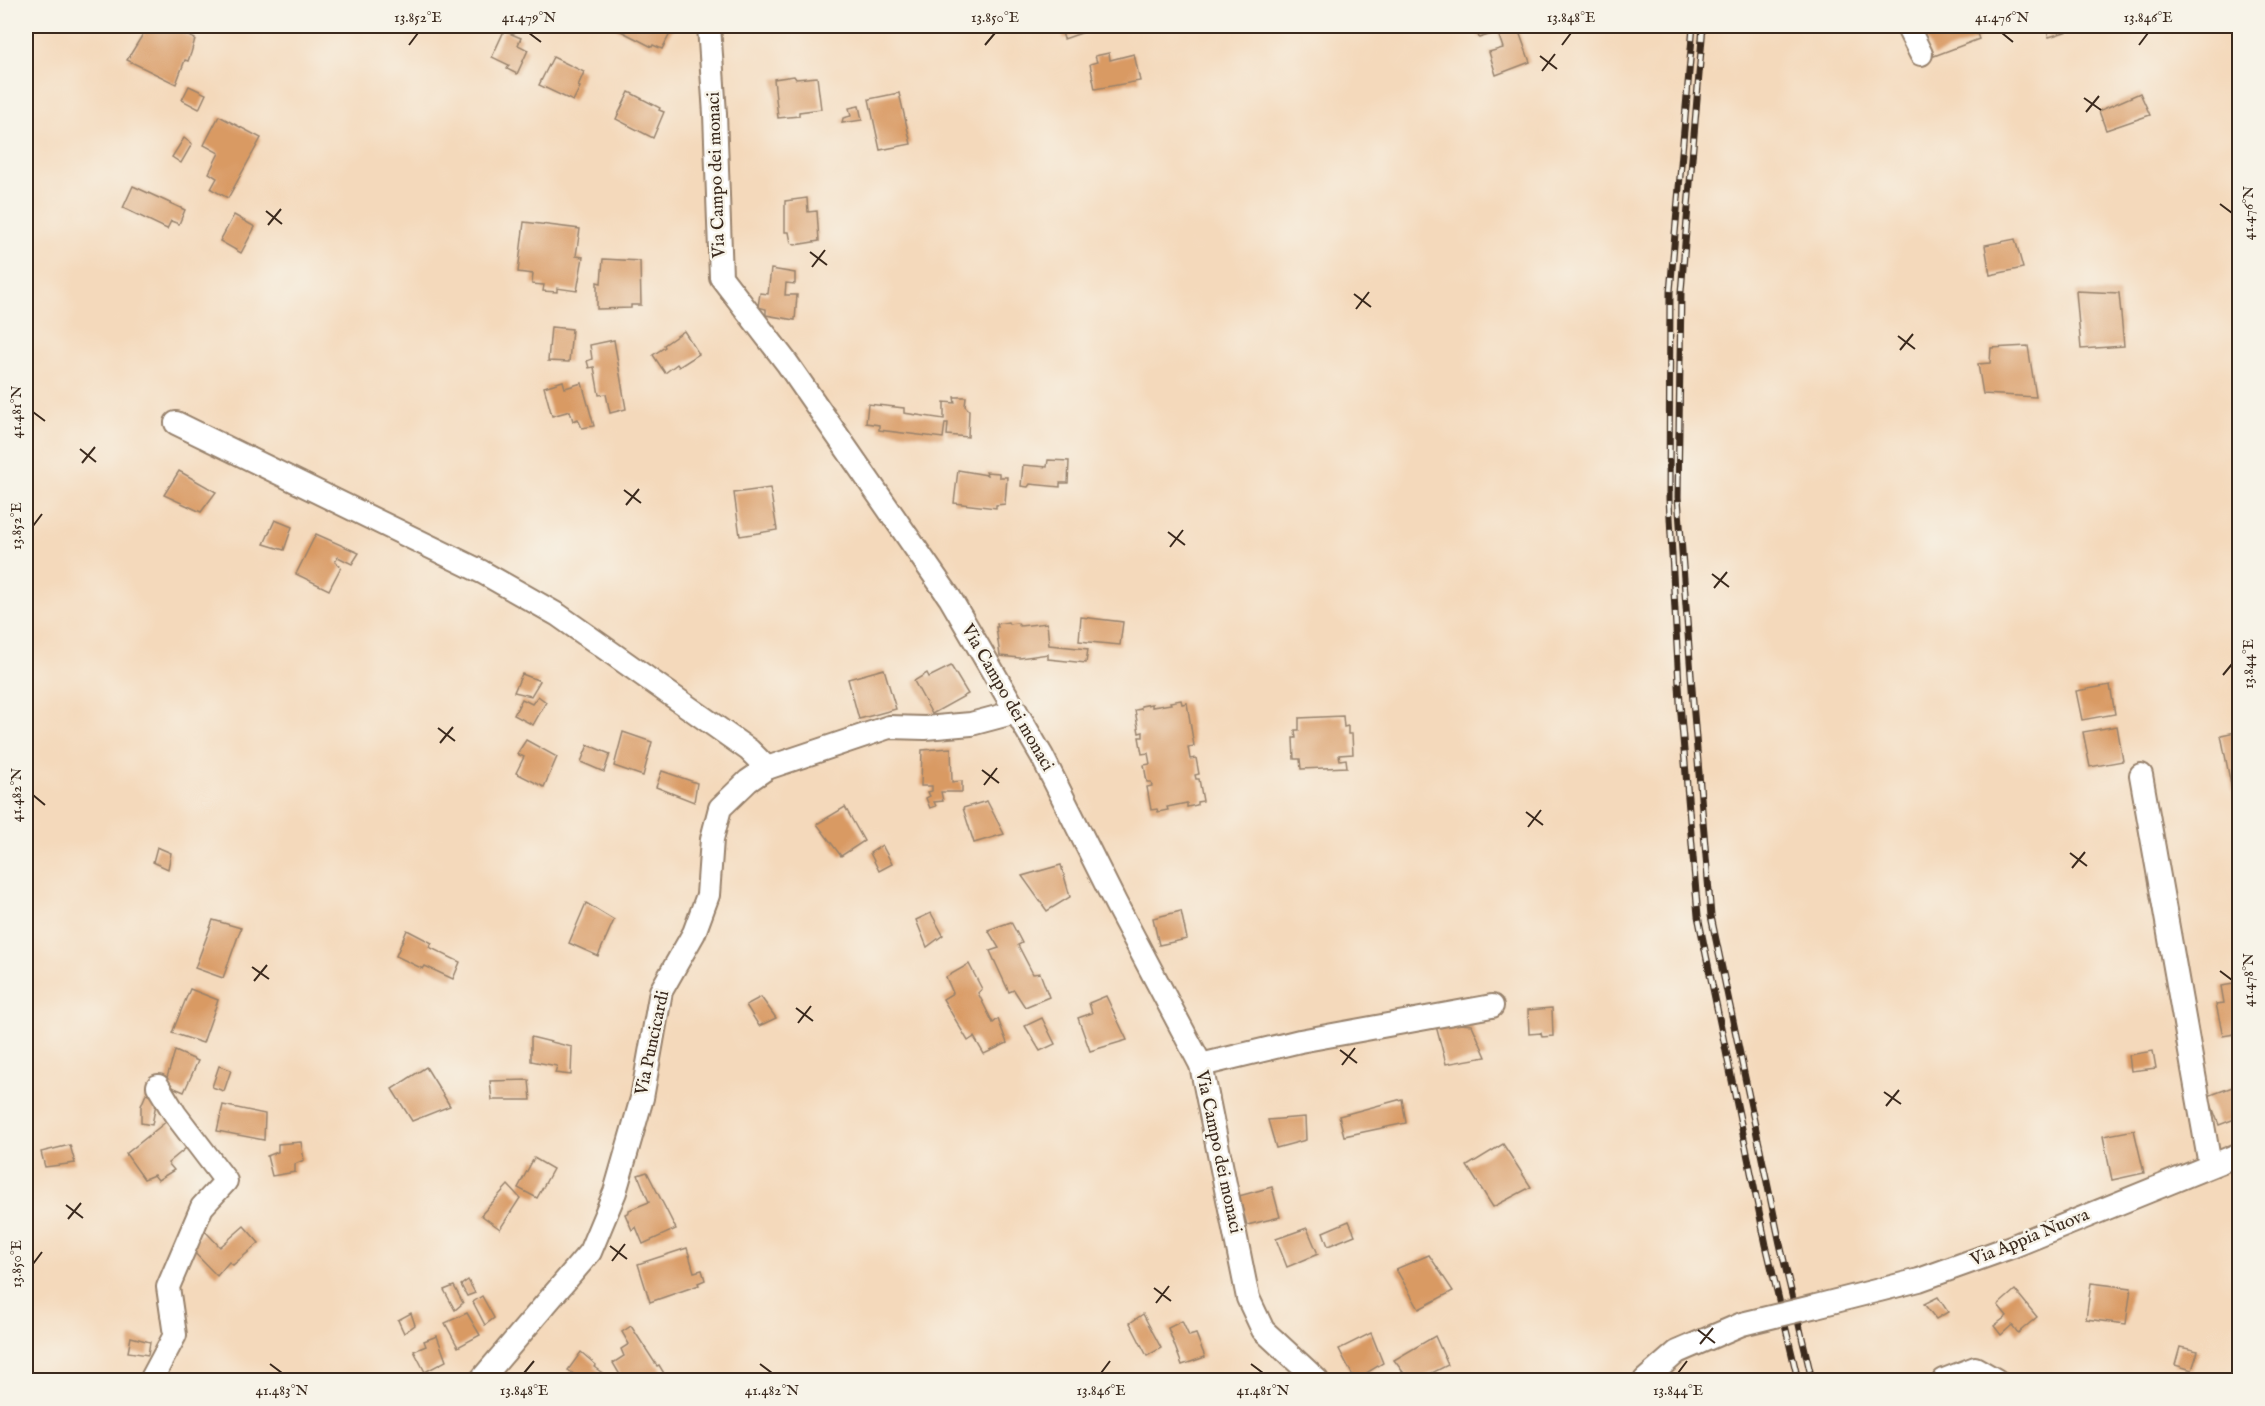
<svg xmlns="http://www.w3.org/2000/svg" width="2265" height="1406" viewBox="0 0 2265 1406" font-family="'IM FELL English',serif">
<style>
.building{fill:#d99a63}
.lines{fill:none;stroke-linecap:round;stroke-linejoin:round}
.minor-casing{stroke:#98826c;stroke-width:26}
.minor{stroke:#fff;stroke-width:22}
.rail-casing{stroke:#3b2a1e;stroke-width:7}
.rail{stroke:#f7f3e8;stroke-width:4.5;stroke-dasharray:14;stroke-linecap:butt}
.minor-bridge-casing{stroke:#98826c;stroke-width:26;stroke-linecap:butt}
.minor-bridge{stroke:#fff;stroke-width:22}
.ticks{fill:none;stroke:#3b2a1e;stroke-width:2}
.labels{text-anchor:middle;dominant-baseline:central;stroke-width:5;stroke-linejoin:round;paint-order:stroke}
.street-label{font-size:18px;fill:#3b2a1e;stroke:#f7f3e8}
.neatline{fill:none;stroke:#3b2a1e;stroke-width:2}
.ticks-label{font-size:15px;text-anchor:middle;fill:#3b2a1e}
</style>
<rect width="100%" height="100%" fill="#f7f3e8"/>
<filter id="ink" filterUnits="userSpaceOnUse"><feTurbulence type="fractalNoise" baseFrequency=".0167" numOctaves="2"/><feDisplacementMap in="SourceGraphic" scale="12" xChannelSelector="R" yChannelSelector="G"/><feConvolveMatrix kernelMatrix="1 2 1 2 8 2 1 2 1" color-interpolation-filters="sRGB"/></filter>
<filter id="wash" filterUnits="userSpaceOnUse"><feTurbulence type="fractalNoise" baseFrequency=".008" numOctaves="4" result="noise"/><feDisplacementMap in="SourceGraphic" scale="24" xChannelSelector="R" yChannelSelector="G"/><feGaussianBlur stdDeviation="1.35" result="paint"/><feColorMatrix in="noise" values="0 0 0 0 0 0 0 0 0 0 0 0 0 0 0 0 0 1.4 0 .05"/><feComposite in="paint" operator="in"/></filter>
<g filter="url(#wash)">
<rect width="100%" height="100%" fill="#f4d9bb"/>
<g id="blocks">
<g class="building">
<path d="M 148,26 L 168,26 L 195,39 L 191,53 L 188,61 L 185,60 L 176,84 L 127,60 Z"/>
<path d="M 611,26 L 674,26 L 662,49 L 653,45 L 652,47 Z"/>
<path d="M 1060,26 L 1086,26 L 1087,31 L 1064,39 Z"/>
<path d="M 1483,26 L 1495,26 L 1498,32 L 1479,38 L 1477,30 L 1484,28 Z"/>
<path d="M 1517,26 L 1530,62 L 1496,75 L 1489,52 L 1503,48 L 1498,33 Z"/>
<path d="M 1921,26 L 1974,26 L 1979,39 L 1934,56 Z"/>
<path d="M 2045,26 L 2084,26 L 2049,37 Z"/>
<path d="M 504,31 L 521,38 L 518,45 L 528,50 L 517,74 L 507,69 L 509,65 L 492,57 Z"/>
<path d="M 1109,53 L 1110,60 L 1134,54 L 1140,81 L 1095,89 L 1090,64 L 1097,62 L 1095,56 Z"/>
<path d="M 553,57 L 584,72 L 578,86 L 580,87 L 573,101 L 539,85 Z"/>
<path d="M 794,76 L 796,79 L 817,77 L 821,109 L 799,112 L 799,116 L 778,118 L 774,79 Z"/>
<path d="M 189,86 L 206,94 L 199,109 L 182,100 Z"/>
<path d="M 629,92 L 660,108 L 659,110 L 664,112 L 653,138 L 616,119 Z"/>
<path d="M 899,93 L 911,144 L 880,150 L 869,99 Z"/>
<path d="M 2140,93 L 2150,115 L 2106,130 L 2099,111 Z"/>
<path d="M 859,106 L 862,120 L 842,123 L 843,118 L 851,116 L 849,108 Z"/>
<path d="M 219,116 L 261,138 L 228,198 L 211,189 L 217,178 L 209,173 L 219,153 L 204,145 Z"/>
<path d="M 184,138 L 192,144 L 181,163 L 172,157 Z"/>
<path d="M 133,186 L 185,210 L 179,224 L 171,221 L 167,229 L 123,208 Z"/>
<path d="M 807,198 L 808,212 L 817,211 L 819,241 L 795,245 L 791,243 L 789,232 L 785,232 L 785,201 Z"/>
<path d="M 234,215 L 255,227 L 241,253 L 220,241 Z"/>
<path d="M 524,222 L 580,229 L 576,256 L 583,257 L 577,291 L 557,288 L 557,292 L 543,291 L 544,285 L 532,284 L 533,274 L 518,272 Z"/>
<path d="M 2015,239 L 2023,268 L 1990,275 L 1985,245 Z"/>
<path d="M 603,259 L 640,261 L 641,305 L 631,305 L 631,308 L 597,309 L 597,282 L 601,283 Z"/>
<path d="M 771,269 L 795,273 L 795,284 L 786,283 L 785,295 L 797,295 L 795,320 L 766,315 L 766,309 L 758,307 L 760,293 L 768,294 Z"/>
<path d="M 2076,291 L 2119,293 L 2124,346 L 2081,349 Z"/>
<path d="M 551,327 L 572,329 L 569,362 L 548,361 Z"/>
<path d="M 684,331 L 699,354 L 679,367 L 677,364 L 665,373 L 653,355 L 665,347 L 664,345 Z"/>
<path d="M 614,340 L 626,409 L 610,413 L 606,394 L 599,395 L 594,367 L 589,368 L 587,361 L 592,359 L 590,345 Z"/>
<path d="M 2028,346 L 2036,397 L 1983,394 L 1978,364 L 1990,363 L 1991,348 Z"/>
<path d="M 563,381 L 565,388 L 582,383 L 594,426 L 582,428 L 578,419 L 573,421 L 570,411 L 552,416 L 544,387 Z"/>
<path d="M 954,397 L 966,397 L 965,406 L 969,410 L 968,437 L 947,435 L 948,423 L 945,423 L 943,438 L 879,430 L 879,425 L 866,423 L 868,404 L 904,408 L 904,413 L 944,419 L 944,402 L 955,403 Z"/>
<path d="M 1048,460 L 1069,461 L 1068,483 L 1060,483 L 1060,487 L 1030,484 L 1028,487 L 1021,486 L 1023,465 L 1047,467 Z"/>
<path d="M 958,470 L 987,475 L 986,472 L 999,473 L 999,477 L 1007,477 L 1005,504 L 996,505 L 996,508 L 954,503 Z"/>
<path d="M 179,471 L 216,492 L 201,512 L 164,495 Z"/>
<path d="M 770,488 L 777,530 L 740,536 L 734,493 Z"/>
<path d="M 275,520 L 292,527 L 284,550 L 264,544 Z"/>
<path d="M 316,534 L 359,553 L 352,564 L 338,557 L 335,562 L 341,567 L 329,590 L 296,574 Z"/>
<path d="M 1081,617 L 1123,622 L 1120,645 L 1079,641 Z"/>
<path d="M 1008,622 L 1009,624 L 1017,623 L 1020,626 L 1047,623 L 1049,645 L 1088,649 L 1086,663 L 1048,659 L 1048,654 L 1020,658 L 1000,656 L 996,627 L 998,627 L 997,624 Z"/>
<path d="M 951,666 L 968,694 L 932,714 L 914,681 L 927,673 L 929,677 Z"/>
<path d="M 884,669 L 896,709 L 859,719 L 848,679 Z"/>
<path d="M 522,674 L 540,681 L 531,696 L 514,692 Z"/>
<path d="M 2110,685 L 2115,714 L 2082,720 L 2076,691 Z"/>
<path d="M 538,696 L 546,702 L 533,725 L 514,715 L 522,699 L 532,704 Z"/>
<path d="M 1181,700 L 1182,704 L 1187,703 L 1194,746 L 1188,747 L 1190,759 L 1196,758 L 1199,774 L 1195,775 L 1196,779 L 1199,779 L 1203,801 L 1197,802 L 1197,805 L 1187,807 L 1187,803 L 1167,807 L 1168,810 L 1158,812 L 1157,809 L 1151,810 L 1147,787 L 1152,786 L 1151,782 L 1147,782 L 1144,765 L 1150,764 L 1148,753 L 1142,754 L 1139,737 L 1143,737 L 1143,732 L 1139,733 L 1135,710 L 1141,709 L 1141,706 L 1152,704 L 1152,707 L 1171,704 L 1170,702 Z"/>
<path d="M 1343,716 L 1344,727 L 1348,726 L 1348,734 L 1352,734 L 1353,754 L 1339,755 L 1340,760 L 1346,759 L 1347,767 L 1301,769 L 1300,759 L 1294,759 L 1293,738 L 1296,738 L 1295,730 L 1299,730 L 1299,718 Z"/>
<path d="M 2117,726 L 2123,761 L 2090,767 L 2083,732 Z"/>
<path d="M 2240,731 L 2240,809 L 2236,810 L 2221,735 Z"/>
<path d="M 623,732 L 652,742 L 643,776 L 614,766 Z"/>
<path d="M 526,740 L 557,757 L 544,787 L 516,773 L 524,757 L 517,754 Z"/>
<path d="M 588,745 L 610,754 L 604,772 L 581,762 Z"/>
<path d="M 951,748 L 952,782 L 962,781 L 962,792 L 941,792 L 943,801 L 934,802 L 936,806 L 930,808 L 926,798 L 930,796 L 928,792 L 932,791 L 932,786 L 921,786 L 922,750 Z"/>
<path d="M 662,771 L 697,783 L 694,802 L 656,787 Z"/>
<path d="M 987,801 L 1004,834 L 974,843 L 963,808 Z"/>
<path d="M 845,807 L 864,841 L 841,856 L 817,824 Z"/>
<path d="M 882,845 L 892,864 L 879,871 L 870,853 Z"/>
<path d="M 157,847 L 171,853 L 168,869 L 153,862 Z"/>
<path d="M 1061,865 L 1070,897 L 1047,911 L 1022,876 Z"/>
<path d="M 586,903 L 614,920 L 598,956 L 569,943 Z"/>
<path d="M 1181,911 L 1187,939 L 1159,945 L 1153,918 Z"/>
<path d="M 931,913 L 943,935 L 927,947 L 916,920 Z"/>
<path d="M 213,920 L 241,928 L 223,978 L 195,968 Z"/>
<path d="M 1011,922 L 1022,943 L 1018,945 L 1033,974 L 1040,973 L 1049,997 L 1025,1007 L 1014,990 L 1009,992 L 990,951 L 999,948 L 988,930 Z"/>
<path d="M 407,930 L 432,943 L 429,947 L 460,962 L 453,979 L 425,966 L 423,969 L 396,956 Z"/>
<path d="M 969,964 L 982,989 L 978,993 L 993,1023 L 998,1019 L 1007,1043 L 984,1054 L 974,1037 L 968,1041 L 943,999 L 953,993 L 946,977 Z"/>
<path d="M 2240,983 L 2240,1033 L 2223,1036 L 2216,1004 L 2224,1003 L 2221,986 Z"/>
<path d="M 190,989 L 218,1000 L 203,1043 L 172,1033 Z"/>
<path d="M 1106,996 L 1127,1040 L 1090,1051 L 1078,1018 L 1092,1013 L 1089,1003 Z"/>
<path d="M 761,997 L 776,1018 L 759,1026 L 746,1005 Z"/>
<path d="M 1552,1008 L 1553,1036 L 1542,1037 L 1541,1033 L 1529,1034 L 1528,1010 Z"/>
<path d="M 1042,1018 L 1055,1044 L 1040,1051 L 1025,1026 Z"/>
<path d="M 1435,1022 L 1472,1025 L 1486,1057 L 1446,1064 Z"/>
<path d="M 531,1037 L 572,1047 L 571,1075 L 555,1073 L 557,1066 L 531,1061 Z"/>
<path d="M 175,1051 L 198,1061 L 184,1092 L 165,1084 Z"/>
<path d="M 2153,1051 L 2156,1068 L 2131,1071 L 2129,1055 Z"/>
<path d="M 219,1066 L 231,1070 L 224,1091 L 212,1087 Z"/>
<path d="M 426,1067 L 450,1106 L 412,1121 L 392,1089 Z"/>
<path d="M 529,1080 L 531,1100 L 492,1100 L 490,1081 Z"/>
<path d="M 2238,1085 L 2240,1117 L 2219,1125 L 2208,1096 Z"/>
<path d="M 146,1094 L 157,1098 L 152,1125 L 141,1123 L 141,1106 Z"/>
<path d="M 1402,1099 L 1406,1123 L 1344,1136 L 1339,1116 Z"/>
<path d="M 223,1105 L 265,1114 L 264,1140 L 217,1131 Z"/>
<path d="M 1305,1117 L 1306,1140 L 1276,1148 L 1268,1120 Z"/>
<path d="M 167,1121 L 186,1148 L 168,1163 L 174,1170 L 158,1180 L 154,1175 L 144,1179 L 126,1154 Z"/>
<path d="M 2134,1130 L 2144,1173 L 2112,1180 L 2103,1136 Z"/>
<path d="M 301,1142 L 304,1160 L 295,1164 L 295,1172 L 272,1176 L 267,1156 L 278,1152 L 278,1144 Z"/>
<path d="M 1503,1144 L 1531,1187 L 1493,1207 L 1467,1166 Z"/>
<path d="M 70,1145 L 75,1163 L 45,1167 L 41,1152 Z"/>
<path d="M 534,1158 L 553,1169 L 537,1198 L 518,1188 Z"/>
<path d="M 647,1172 L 676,1229 L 643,1244 L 636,1227 L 632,1230 L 625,1214 L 629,1212 L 629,1210 L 649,1202 L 638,1175 Z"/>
<path d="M 508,1185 L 520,1198 L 500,1229 L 481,1215 Z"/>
<path d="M 1272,1187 L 1280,1217 L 1247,1225 L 1239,1196 Z"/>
<path d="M 1349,1221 L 1355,1235 L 1328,1246 L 1323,1232 Z"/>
<path d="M 244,1226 L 259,1243 L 233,1265 L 229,1262 L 217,1276 L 189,1247 L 205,1231 L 220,1247 Z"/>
<path d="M 1307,1228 L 1318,1254 L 1287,1267 L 1276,1239 Z"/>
<path d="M 687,1248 L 694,1272 L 702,1270 L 705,1280 L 698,1283 L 699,1285 L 650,1302 L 638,1264 Z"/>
<path d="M 1429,1255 L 1453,1291 L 1419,1309 L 1396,1269 Z"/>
<path d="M 468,1280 L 475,1293 L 467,1296 L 461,1285 Z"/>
<path d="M 2091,1283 L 2131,1288 L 2126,1324 L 2086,1319 Z"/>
<path d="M 454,1286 L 463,1303 L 455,1310 L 444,1290 Z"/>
<path d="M 2015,1290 L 2037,1317 L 2018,1333 L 2012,1325 L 2001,1335 L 1994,1326 L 2007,1316 L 1998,1305 Z"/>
<path d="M 482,1296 L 494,1318 L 485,1325 L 473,1302 Z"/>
<path d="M 1938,1297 L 1948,1312 L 1936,1319 L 1924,1304 Z"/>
<path d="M 411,1313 L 415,1325 L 404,1333 L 398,1320 Z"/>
<path d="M 467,1313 L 480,1335 L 458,1347 L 445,1323 Z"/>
<path d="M 1143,1314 L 1161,1348 L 1147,1356 L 1130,1323 Z"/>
<path d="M 1182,1321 L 1189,1336 L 1196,1334 L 1205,1357 L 1182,1365 L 1168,1328 Z"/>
<path d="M 631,1326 L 657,1366 L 659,1365 L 668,1380 L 623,1380 L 613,1363 L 624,1356 L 621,1349 L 629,1344 L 622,1332 Z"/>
<path d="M 1371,1333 L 1383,1363 L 1355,1380 L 1339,1349 Z"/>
<path d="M 437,1336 L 446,1361 L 425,1372 L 414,1351 L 426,1346 L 424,1341 Z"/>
<path d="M 1435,1336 L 1448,1365 L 1418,1380 L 1409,1380 L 1394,1360 Z"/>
<path d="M 131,1337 L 150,1342 L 148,1355 L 128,1352 Z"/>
<path d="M 2180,1347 L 2198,1351 L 2192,1370 L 2175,1365 Z"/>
<path d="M 581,1352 L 596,1365 L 594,1367 L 608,1377 L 605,1380 L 582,1380 L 568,1370 Z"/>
</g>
</g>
</g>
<g filter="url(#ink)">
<use href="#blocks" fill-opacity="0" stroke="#98826c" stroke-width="1.5"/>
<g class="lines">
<g class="minor-casing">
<g id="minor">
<path d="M 709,26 L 715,114 L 721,277 L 787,363 L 950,598 L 1042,756 L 1116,904 L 1201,1065 L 1248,1298 L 1263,1330 L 1317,1380"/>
<path d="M 1907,26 L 1921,54"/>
<path d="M 176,423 L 482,572 L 558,615 L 749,750 L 767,768"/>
<path d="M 2141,775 L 2210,1165"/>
<path d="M 1201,1065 L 1300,1041 L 1492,1006"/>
<path d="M 1816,1306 L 1919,1280 L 2011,1247 L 2240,1154"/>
<path d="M 151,1380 L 175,1335 L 168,1287 L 202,1207 L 226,1181 L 175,1114 L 158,1086"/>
<path d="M 481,1380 L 590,1252 L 615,1192 L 642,1098 L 661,991 L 694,933 L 708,895 L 712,839 L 720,808 L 748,781 L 767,768 L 889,727 L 925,728 L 971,724 L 1016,712"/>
<path d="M 1645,1380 L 1677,1352 L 1742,1324"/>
<path d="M 1944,1380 L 1975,1368 L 1996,1380"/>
</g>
</g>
<use href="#minor" class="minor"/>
<g class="rail-casing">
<g id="rail">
<path d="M 1693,26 L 1670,292 L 1669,499 L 1680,703 L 1698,916 L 1766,1245 L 1798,1380"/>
<path d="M 1703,26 L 1681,292 L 1678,497 L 1693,702 L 1711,916 L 1780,1244 L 1812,1380"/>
</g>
</g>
<use href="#rail" class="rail"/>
<g class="minor-bridge-casing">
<path id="minor-bridge" d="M 1742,1324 L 1816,1306"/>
</g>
<use href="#minor-bridge" class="minor-bridge"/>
</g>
</g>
<path class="ticks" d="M 529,33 L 541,42M 2002,33 L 2013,42M 409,45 L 418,33M 985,45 L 995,33M 1562,45 L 1571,33M 2139,45 L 2148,33M 1540,56 L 1557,69M 1542,71 L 1555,54M 2084,98 L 2101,110M 2086,112 L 2099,96M 2220,204 L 2232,213M 266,211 L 282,224M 268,225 L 281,209M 810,252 L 827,265M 812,267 L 825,250M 1354,294 L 1371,307M 1356,309 L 1369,292M 1898,336 L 1915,349M 1900,350 L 1913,334M 33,412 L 45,421M 80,449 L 96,462M 82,463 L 95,447M 624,490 L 641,503M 626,505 L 639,489M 33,526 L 42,514M 1168,532 L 1185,545M 1170,547 L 1183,530M 1712,574 L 1729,587M 1714,588 L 1727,572M 2223,675 L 2232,664M 438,728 L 455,741M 440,743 L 453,727M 982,770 L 999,783M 984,785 L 997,768M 33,795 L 45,805M 1526,812 L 1543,825M 1528,827 L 1541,810M 2070,853 L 2087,866M 2072,868 L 2085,852M 252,967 L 269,979M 2220,971 L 2232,980M 254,981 L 267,965M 796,1008 L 813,1021M 798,1023 L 811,1006M 1340,1050 L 1357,1063M 1342,1065 L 1355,1048M 1884,1092 L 1901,1104M 1886,1106 L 1899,1090M 66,1205 L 83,1218M 68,1219 L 81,1203M 610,1246 L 627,1259M 612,1261 L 625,1244M 33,1264 L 42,1252M 1154,1288 L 1171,1301M 1156,1303 L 1169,1286M 1698,1330 L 1715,1343M 1700,1344 L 1713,1328M 270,1364 L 282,1373M 760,1364 L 772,1373M 1251,1364 L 1263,1373M 524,1373 L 534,1361M 1101,1373 L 1110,1361M 1678,1373 L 1687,1361"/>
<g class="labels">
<g class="street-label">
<text transform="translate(717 175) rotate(-92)">Via Campo dei monaci</text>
<text transform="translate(1007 698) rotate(60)">Via Campo dei monaci</text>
<text transform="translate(653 1043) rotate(-78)">Via Puncicardi</text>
<text transform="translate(1218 1152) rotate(78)">Via Campo dei monaci</text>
<text transform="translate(2030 1238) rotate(-22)">Via Appia Nuova</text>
</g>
</g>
<rect width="2265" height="1406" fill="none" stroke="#f7f3e8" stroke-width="66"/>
<rect x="33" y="33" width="2199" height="1340" class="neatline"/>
<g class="ticks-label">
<text x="418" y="22">13.852°E</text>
<text x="529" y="22">41.479°N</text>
<text x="995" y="22">13.850°E</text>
<text x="1571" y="22">13.848°E</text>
<text x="2002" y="22">41.476°N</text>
<text x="2148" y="22">13.846°E</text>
<text transform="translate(2248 213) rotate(-90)" y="5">41.476°N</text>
<text transform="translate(16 412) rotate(-90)" y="5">41.481°N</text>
<text transform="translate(16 526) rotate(-90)" y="5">13.852°E</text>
<text transform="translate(2248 664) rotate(-90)" y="5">13.844°E</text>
<text transform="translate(16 795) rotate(-90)" y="5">41.482°N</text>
<text transform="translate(2248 980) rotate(-90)" y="5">41.478°N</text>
<text transform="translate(16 1264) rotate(-90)" y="5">13.850°E</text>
<text x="282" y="1395">41.483°N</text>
<text x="524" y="1395">13.848°E</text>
<text x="772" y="1395">41.482°N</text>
<text x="1101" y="1395">13.846°E</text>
<text x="1263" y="1395">41.481°N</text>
<text x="1678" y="1395">13.844°E</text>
</g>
</svg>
